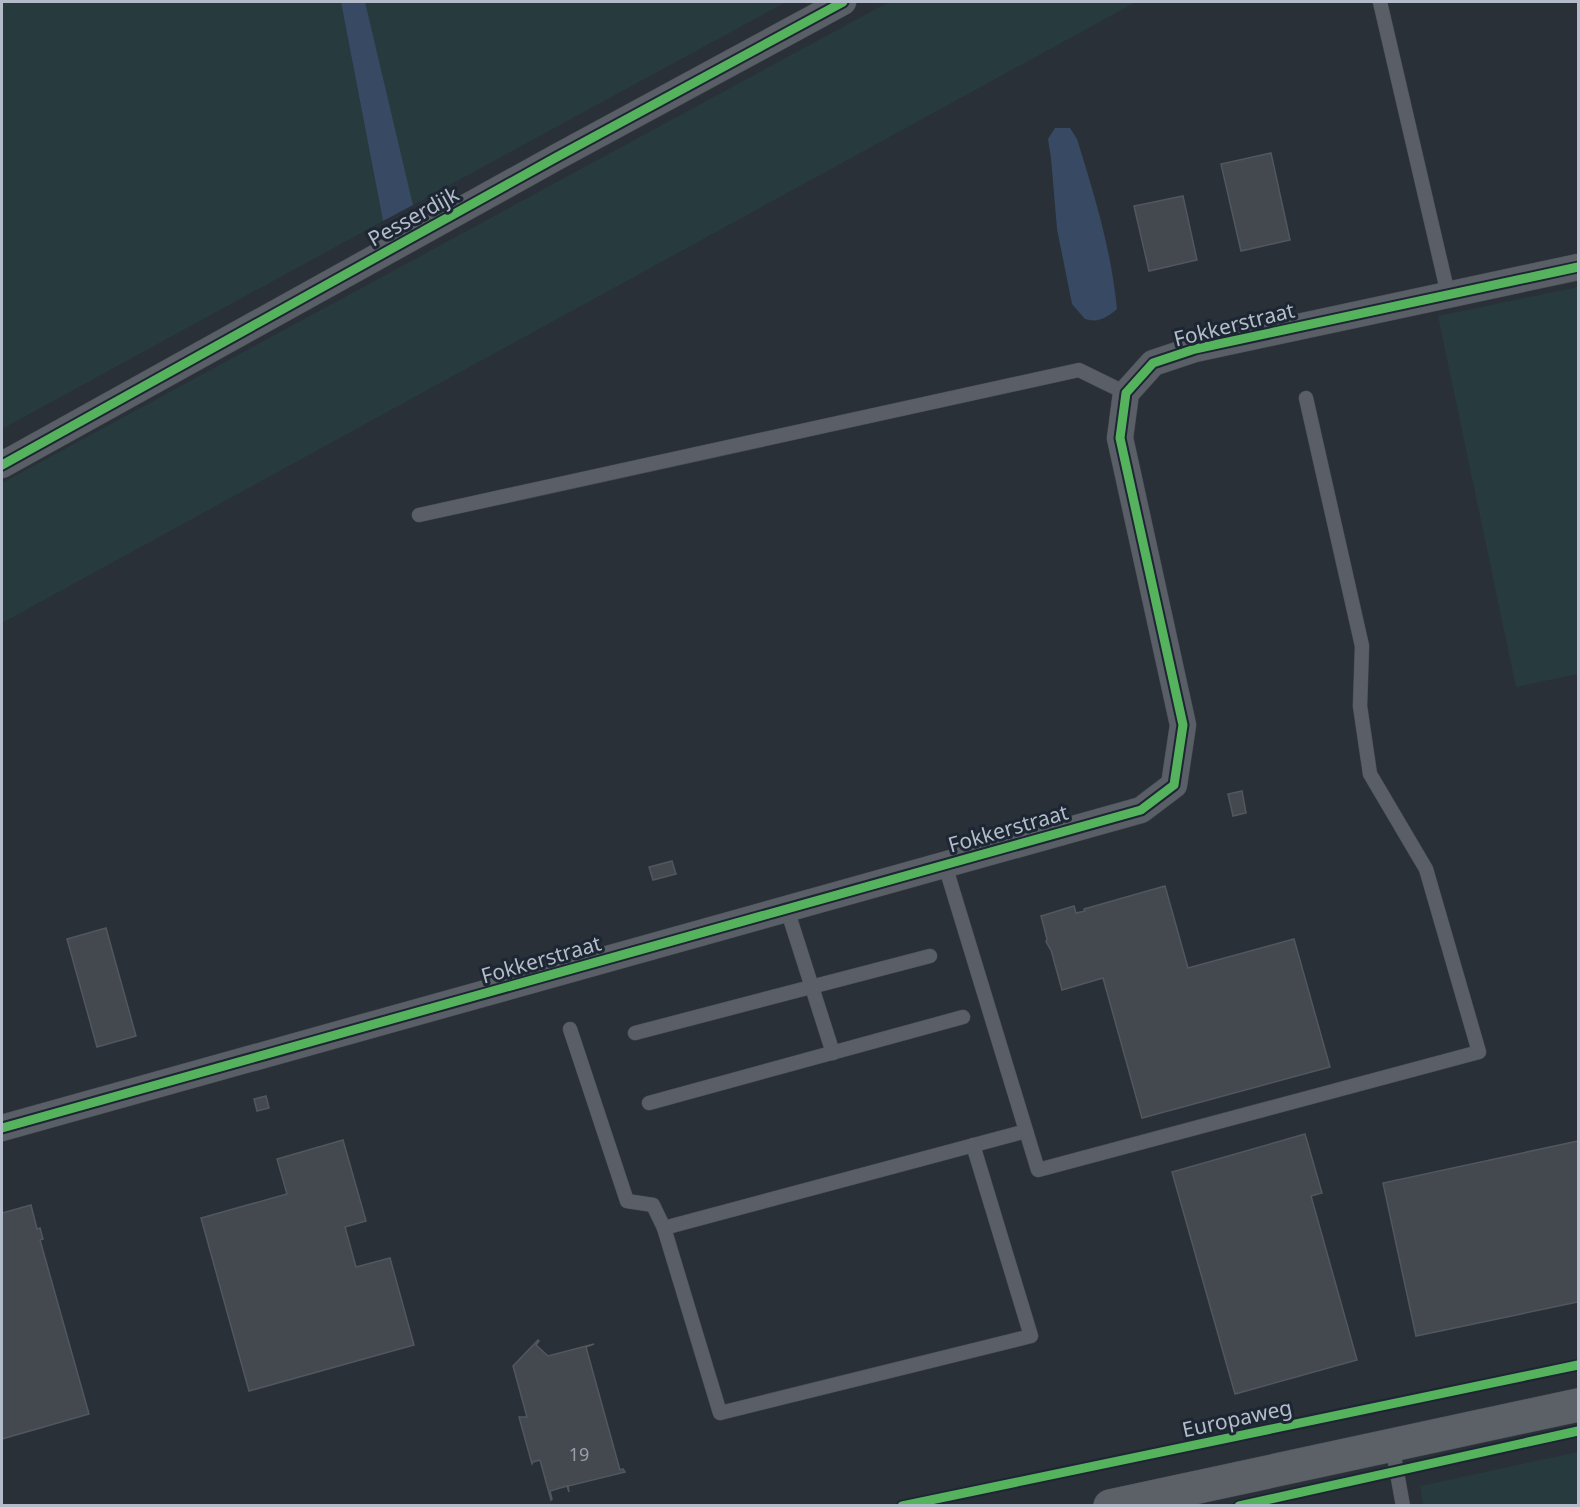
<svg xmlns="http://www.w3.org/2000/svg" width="1580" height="1507" viewBox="0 0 1580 1507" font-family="'Noto Sans',sans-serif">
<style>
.green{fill:#273a3e}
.water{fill:#384963}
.building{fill:#444950;stroke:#52575f;stroke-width:1.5}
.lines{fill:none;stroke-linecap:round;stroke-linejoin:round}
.service-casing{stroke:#484c53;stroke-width:15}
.minor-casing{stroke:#484c53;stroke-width:27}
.primary-casing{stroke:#484c55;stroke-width:34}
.service{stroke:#5a5e66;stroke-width:14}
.minor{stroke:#5a5e66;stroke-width:26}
.primary{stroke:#5c6168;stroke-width:33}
.cycleway-casing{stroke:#1d2633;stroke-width:13}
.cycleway{stroke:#56b35d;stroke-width:9}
.labels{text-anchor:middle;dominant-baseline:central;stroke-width:6;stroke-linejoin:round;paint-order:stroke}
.number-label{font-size:18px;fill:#989fab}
.street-label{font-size:21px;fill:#b4bcc9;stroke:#1d2633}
</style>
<rect width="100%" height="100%" fill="#2a3038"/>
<g class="green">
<path d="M 2,2 L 341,2 L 383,221 L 2,429 Z"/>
<path d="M 364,2 L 786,2 L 413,205 Z"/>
<path d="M 889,2 L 1136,2 L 2,623 L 2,483 Z"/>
<path d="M 1578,287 L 1578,674 L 1516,687 L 1438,316 Z"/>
<path d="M 1578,1452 L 1578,1505 L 1423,1505 L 1420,1486 Z"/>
</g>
<g class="water">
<path d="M 341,2 L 365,2 L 413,205 L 383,221 Z"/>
<path d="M 1055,128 L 1070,128 L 1077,139 C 1095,197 1111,249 1117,309 C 1106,318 1099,323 1085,319 L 1072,304 L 1057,229 L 1051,158 L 1048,139 Z"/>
</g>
<g class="building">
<path d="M 1271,153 L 1290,240 L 1241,251 L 1221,164 Z"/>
<path d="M 1183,196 L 1197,260 L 1149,271 L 1134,206 Z"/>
<path d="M 1242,791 L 1246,813 L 1233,816 L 1228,794 Z"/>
<path d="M 672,861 L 676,874 L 653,880 L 649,867 Z"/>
<path d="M 1165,886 L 1188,968 L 1294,939 L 1330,1067 L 1142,1118 L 1103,978 L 1062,990 L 1051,950 L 1046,942 L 1047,939 L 1041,916 L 1074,906 L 1076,913 L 1085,911 L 1084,909 Z"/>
<path d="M 106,928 L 136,1036 L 97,1047 L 67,939 Z"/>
<path d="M 266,1096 L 269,1108 L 257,1111 L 254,1099 Z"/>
<path d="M 1305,1134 L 1322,1193 L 1311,1196 L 1357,1360 L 1235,1394 L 1172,1172 Z"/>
<path d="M 343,1140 L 366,1221 L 345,1227 L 356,1267 L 390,1258 L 414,1345 L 249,1391 L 201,1218 L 287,1194 L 277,1159 Z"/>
<path d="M 1578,1141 L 1578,1302 L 1416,1336 L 1383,1183 Z"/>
<path d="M 31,1205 L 37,1229 L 40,1228 L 43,1239 L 40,1240 L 89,1414 L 2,1439 L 2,1213 Z"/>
<path d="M 538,1340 L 539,1341 L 536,1345 L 548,1356 L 594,1344 L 586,1347 L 620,1470 L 623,1469 L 625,1472 L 568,1486 L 569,1492 L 567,1486 L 550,1491 L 552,1499 L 551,1500 L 540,1460 L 533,1462 L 532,1464 L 519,1417 L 527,1417 L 513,1366 Z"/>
</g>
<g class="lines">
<g class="service-casing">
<g id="service">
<path d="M 1380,2 L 1448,294"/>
<path d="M 419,515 L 1079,370 L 1126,393"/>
<path d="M 945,865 L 1038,1170 L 1479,1052 L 1426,869 L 1370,774 L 1360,706 L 1362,646 L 1306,398"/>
<path d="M 787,909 L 833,1053"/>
<path d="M 570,1029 L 627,1201 L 653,1205 L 664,1228"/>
<path d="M 635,1033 L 930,956"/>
<path d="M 649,1103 L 963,1017"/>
<path d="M 973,1145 L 1031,1336 L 720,1413 L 664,1228 L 1026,1131"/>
<path d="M 1392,1445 L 1403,1506"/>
</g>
</g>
<g class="minor-casing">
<g id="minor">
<path d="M 2,465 L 555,158 L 843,2"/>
<path d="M 2,1128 L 1141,810 L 1174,785 L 1183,725 L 1120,438 L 1126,393 L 1153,363 L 1195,349 L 1578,267"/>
</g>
</g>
<g class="primary-casing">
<path id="primary" d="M 1110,1506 L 1578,1405"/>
</g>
<use href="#service" class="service"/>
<use href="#minor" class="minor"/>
<use href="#primary" class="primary"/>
<g class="cycleway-casing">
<g id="cycleway">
<path d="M 2,465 L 555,158 L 843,2"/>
<path d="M 2,1128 L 1141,810 L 1174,785 L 1183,725 L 1120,438 L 1126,393 L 1153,363 L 1195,349 L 1578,267"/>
<path d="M 902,1506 L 1578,1365"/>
<path d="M 1239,1506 L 1578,1431"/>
</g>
</g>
<use href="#cycleway" class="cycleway"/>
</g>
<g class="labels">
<g class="number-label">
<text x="579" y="1454">19</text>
</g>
<g class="street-label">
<text transform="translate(413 216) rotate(-29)">Pesserdijk</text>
<text transform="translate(1234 324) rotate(-14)">Fokkerstraat</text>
<text transform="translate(1008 828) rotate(-16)">Fokkerstraat</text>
<text transform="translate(541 959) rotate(-16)">Fokkerstraat</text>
<text transform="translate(1237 1418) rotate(-12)">Europaweg</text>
</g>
</g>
<rect width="1580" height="1507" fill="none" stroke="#b4bcc9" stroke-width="6"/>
</svg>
